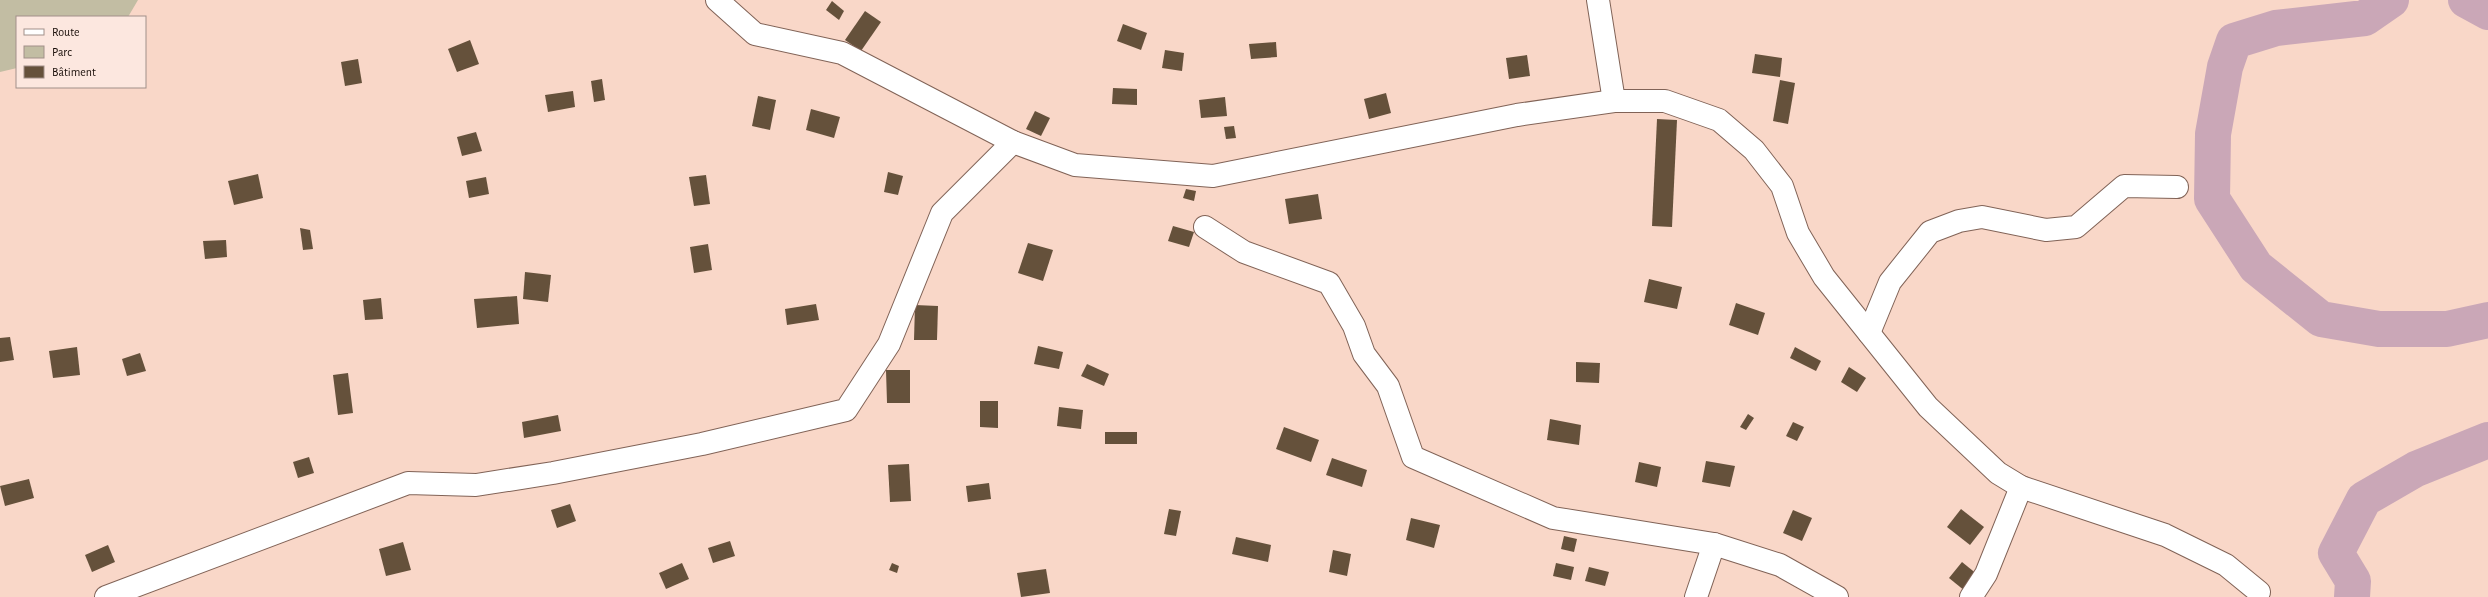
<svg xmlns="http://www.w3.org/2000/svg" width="2488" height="597" viewBox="0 0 2488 597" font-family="'Alegreya Sans',sans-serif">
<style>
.green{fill:#c2bda3}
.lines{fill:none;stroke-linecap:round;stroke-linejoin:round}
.river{stroke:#caa7b7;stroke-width:36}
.building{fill:#65513b}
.minor-casing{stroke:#816357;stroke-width:24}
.minor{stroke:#fff;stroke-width:22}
</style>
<rect width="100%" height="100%" fill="#f9d7c8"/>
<path class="green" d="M 0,0 L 138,0 L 128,17 L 17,17 L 17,68 L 0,72 Z"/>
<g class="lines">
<g class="river">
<path d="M 2391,0 L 2365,18 L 2276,28 L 2234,41 L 2225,67 L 2213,134 L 2212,199 L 2256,267 L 2321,319 L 2379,329 L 2447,329 L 2488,320"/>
<path d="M 2466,0 L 2488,12"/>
<path d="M 2352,597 L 2353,581 L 2336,553 L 2364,499 L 2416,469 L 2488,440"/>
</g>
</g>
<g class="building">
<path d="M 832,1 L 844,11 L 839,20 L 826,10 Z"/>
<path d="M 865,11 L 881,22 L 861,51 L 845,40 Z"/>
<path d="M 1123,24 L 1147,33 L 1141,50 L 1117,41 Z"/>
<path d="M 470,40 L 479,64 L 457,72 L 448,49 Z"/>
<path d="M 1276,42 L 1277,57 L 1251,59 L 1249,44 Z"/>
<path d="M 1165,50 L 1184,53 L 1182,71 L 1162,68 Z"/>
<path d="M 1755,54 L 1782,58 L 1780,77 L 1752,73 Z"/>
<path d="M 1527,55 L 1530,76 L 1509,79 L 1506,58 Z"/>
<path d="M 358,59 L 362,83 L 345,86 L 341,62 Z"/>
<path d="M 602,79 L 605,100 L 594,102 L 591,81 Z"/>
<path d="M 1780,80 L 1795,83 L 1788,124 L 1773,121 Z"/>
<path d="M 1113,88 L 1137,89 L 1137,105 L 1112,104 Z"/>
<path d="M 573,91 L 575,107 L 548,112 L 545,95 Z"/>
<path d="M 1386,93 L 1391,113 L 1369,119 L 1364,99 Z"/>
<path d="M 758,96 L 776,100 L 770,130 L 752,126 Z"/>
<path d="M 1225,97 L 1227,116 L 1201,118 L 1199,100 Z"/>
<path d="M 811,109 L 840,117 L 834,138 L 806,130 Z"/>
<path d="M 1035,111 L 1050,118 L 1041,136 L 1026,129 Z"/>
<path d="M 1657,119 L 1677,120 L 1672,227 L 1652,226 Z"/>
<path d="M 1234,126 L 1236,138 L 1226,139 L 1224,127 Z"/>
<path d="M 476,132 L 482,151 L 462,156 L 457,137 Z"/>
<path d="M 888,172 L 903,176 L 898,195 L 884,192 Z"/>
<path d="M 258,174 L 263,198 L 234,205 L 228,181 Z"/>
<path d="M 706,175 L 710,204 L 694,206 L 689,177 Z"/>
<path d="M 486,177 L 489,194 L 469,198 L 466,181 Z"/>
<path d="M 1186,189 L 1196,191 L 1194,201 L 1183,198 Z"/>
<path d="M 1318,194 L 1322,219 L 1289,224 L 1285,199 Z"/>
<path d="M 1173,226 L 1194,232 L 1189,247 L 1168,241 Z"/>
<path d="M 300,228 L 310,230 L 313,249 L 303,250 Z"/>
<path d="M 226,240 L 227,257 L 205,259 L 203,241 Z"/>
<path d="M 1028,243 L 1053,250 L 1043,281 L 1018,273 Z"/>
<path d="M 708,244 L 712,270 L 694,273 L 690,247 Z"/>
<path d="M 525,272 L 551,275 L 548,302 L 523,299 Z"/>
<path d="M 1649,279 L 1682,287 L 1677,309 L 1644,302 Z"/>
<path d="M 517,296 L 519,324 L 477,328 L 474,299 Z"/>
<path d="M 381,298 L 383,319 L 365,320 L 363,300 Z"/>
<path d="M 1736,303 L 1765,313 L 1758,335 L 1729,325 Z"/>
<path d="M 816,304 L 819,320 L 787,325 L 785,309 Z"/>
<path d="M 915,305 L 938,306 L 937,340 L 914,340 Z"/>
<path d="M 10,337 L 14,360 L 0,362 L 0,338 Z"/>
<path d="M 1038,346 L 1063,352 L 1059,369 L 1034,364 Z"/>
<path d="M 77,347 L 80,375 L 53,378 L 49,351 Z"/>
<path d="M 1795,347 L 1821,361 L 1816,371 L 1790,358 Z"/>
<path d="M 140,353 L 146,371 L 127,376 L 122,359 Z"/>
<path d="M 1576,362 L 1600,363 L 1599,383 L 1576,382 Z"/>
<path d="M 1087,364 L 1109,374 L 1104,386 L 1081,376 Z"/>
<path d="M 1849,367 L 1866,378 L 1857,392 L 1841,382 Z"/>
<path d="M 886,370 L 910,370 L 910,403 L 887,403 Z"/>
<path d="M 348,373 L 353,413 L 338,415 L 333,375 Z"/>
<path d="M 980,401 L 998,401 L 998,428 L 980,427 Z"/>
<path d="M 1059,407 L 1083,410 L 1081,429 L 1057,426 Z"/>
<path d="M 1748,414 L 1754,418 L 1746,430 L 1740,427 Z"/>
<path d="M 558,415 L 561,431 L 524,438 L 522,422 Z"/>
<path d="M 1550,419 L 1581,425 L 1579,445 L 1547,440 Z"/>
<path d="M 1793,422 L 1804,427 L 1797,441 L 1786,436 Z"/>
<path d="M 1284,427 L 1319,440 L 1311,462 L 1276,449 Z"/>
<rect x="1105" y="432" width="32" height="12"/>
<path d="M 309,457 L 314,473 L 298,478 L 293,462 Z"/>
<path d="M 1332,458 L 1367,470 L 1362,487 L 1326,475 Z"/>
<path d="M 1706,461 L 1735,466 L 1730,487 L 1702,482 Z"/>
<path d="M 1639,462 L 1661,467 L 1657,487 L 1635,482 Z"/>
<path d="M 909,464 L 911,501 L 890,502 L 888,465 Z"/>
<path d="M 29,479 L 34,498 L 5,506 L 0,486 Z"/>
<path d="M 989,483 L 991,499 L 968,502 L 966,486 Z"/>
<path d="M 570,504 L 576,521 L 557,528 L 551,510 Z"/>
<path d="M 1169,509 L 1181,511 L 1176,536 L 1164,534 Z"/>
<path d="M 1961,509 L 1984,527 L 1970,545 L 1947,527 Z"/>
<path d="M 1793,510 L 1812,518 L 1802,541 L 1783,533 Z"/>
<path d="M 1411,518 L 1440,525 L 1434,548 L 1406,540 Z"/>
<path d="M 1564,536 L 1577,539 L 1574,552 L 1561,549 Z"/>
<path d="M 1236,537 L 1271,545 L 1268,562 L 1232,554 Z"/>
<path d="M 730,541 L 735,556 L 713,563 L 708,548 Z"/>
<path d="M 403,542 L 411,570 L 386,576 L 379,549 Z"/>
<path d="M 108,545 L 115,562 L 92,572 L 85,555 Z"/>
<path d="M 1333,550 L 1351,554 L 1347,576 L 1329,572 Z"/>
<path d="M 1962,562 L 1978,575 L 1965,591 L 1949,578 Z"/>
<path d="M 682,563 L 689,579 L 666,589 L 659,573 Z"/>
<path d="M 892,563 L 899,566 L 897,573 L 889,570 Z"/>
<path d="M 1556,563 L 1574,567 L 1571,580 L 1553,576 Z"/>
<path d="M 1589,567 L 1609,572 L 1605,586 L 1585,581 Z"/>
<path d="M 1046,569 L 1050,593 L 1021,597 L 1017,573 Z"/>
</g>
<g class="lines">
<g class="minor-casing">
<g id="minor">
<path d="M 717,0 L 755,34 L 842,53 L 1013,142 L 1075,165 L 1213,176 L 1517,115 L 1614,101 L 1665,101 L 1719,120 L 1754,150 L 1782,186 L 1798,233 L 1824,277 L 1928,407 L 1998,473 L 2021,487 L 2165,535 L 2226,565 L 2259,592"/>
<path d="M 1598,0 L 1614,101"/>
<path d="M 1205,227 L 1244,252 L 1329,283 L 1354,326 L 1364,354 L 1388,386 L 1413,457 L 1553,518 L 1714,544 L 1780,565 L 1837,597"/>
<path d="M 1869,333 L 1890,282 L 1930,232 L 1959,221 L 1982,217 L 2046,230 L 2076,227 L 2124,186 L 2177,187"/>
<path d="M 106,597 L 408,483 L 476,485 L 553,473 L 702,444 L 846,410 L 889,344 L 942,213 L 1013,142"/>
<path d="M 1696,597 L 1714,544"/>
<path d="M 1971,597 L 1986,574 L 2021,487"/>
</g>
</g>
<use href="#minor" class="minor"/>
</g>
<rect x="16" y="16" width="130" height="72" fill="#fce7df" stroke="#a19089"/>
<rect x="24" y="29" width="20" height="6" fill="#ffffff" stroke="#a19089"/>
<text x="52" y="36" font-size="12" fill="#190e09">Route</text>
<rect x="24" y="46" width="20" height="12" fill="#c2bda3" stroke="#a19089"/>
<text x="52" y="56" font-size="12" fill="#190e09">Parc</text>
<rect x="24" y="66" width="20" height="12" fill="#65513b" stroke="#a19089"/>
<text x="52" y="76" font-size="12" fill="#190e09">Bâtiment</text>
</svg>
